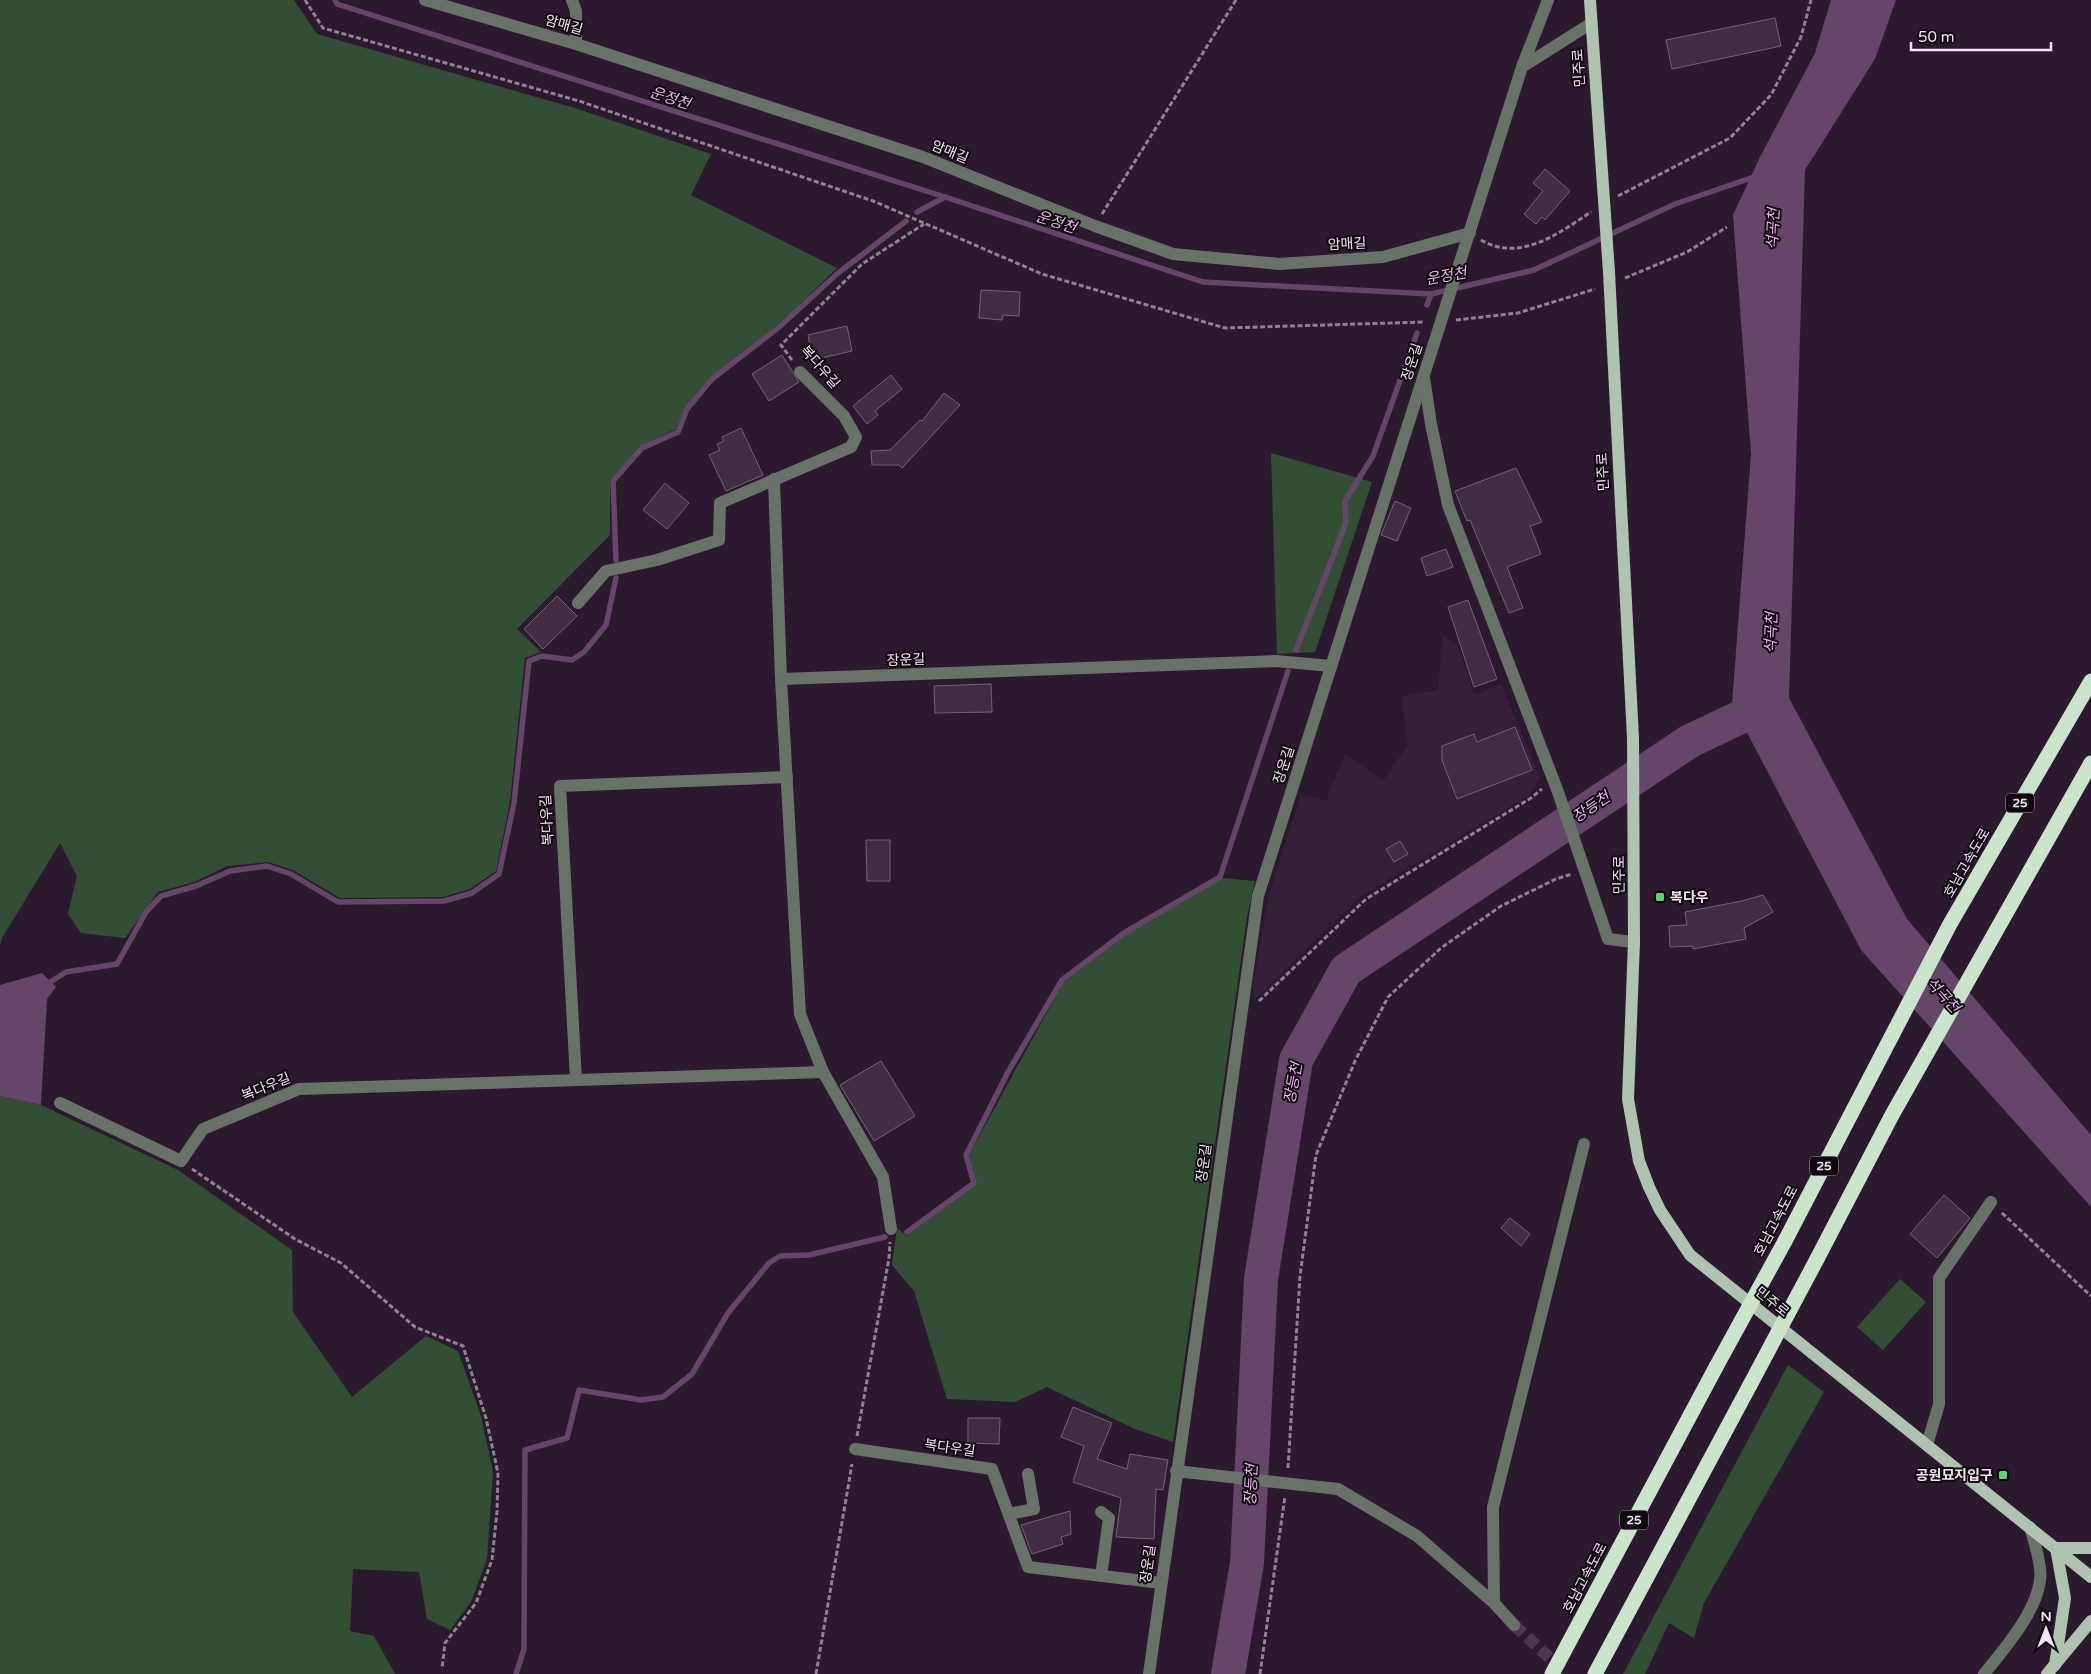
<svg xmlns="http://www.w3.org/2000/svg" width="2091" height="1674" viewBox="0 0 2091 1674" font-family="'Varela Round','Noto Sans KR',sans-serif">
<style>
.built{fill:#362039}
.green{fill:#324f35}
.water{fill:#67456a}
.lines{fill:none;stroke-linecap:round;stroke-linejoin:round}
.stream{stroke:#67456a;stroke-width:5.5}
.river{stroke:#67456a;stroke-width:34}
.building{fill:#3f2d41;stroke:#766278}
.minor-tunnel{stroke:#49394b;stroke-width:12;stroke-dasharray:12 6;stroke-linecap:butt}
.path{stroke:#908291;stroke-width:3;stroke-dasharray:5 2.5;stroke-linecap:butt}
.minor{stroke:#687268;stroke-width:12}
.major{stroke:#afc4b0;stroke-width:12}
.highway{stroke:#cbe5cd;stroke-width:15}
.highway-bridge{stroke:#cbe5cd;stroke-width:15}
.poi-dot{fill:#5bd56e;stroke:#100810;stroke-width:2}
.labels{text-anchor:middle;dominant-baseline:central;stroke-width:4;stroke-linejoin:round;paint-order:stroke}
.shield{fill:#100810;stroke:#aea4af;stroke-width:1}
.shield-label{font-size:12px;font-weight:bold;fill:#f2e7f3}
.street-label{font-size:14px;fill:#f2e7f3;stroke:#100810}
.poi-label{font-size:14px;font-weight:bold;fill:#f2e7f3;stroke:#100810;text-anchor:start}
.water-label{font-size:15px;font-style:italic;fill:#eeb6f3;stroke:#100810}
</style>
<rect width="100%" height="100%" fill="#2b1a2d"/>
<path class="built" d="M 1443,636 L 1457,645 L 1475,695 L 1501,684 L 1540,778 L 1530,795 L 1361,896 L 1257,997 L 1252,991 L 1269,895 L 1301,795 L 1326,801 L 1345,753 L 1383,781 L 1407,746 L 1402,697 L 1438,690 Z"/>
<g class="green">
<path d="M 0,0 L 294,0 L 317,34 L 578,109 L 711,154 L 691,195 L 837,268 C 817,287 797,308 776,326 C 735,361 697,376 676,429 L 641,446 L 610,480 L 610,535 L 517,629 L 541,652 L 525,658 L 510,802 L 496,871 L 470,889 L 443,897 L 340,898 L 293,870 L 268,862 L 228,866 L 194,882 L 158,892 L 125,938 L 81,933 L 68,914 L 77,876 L 60,843 L 2,938 L 0,946 Z"/>
<path d="M 1271,453 L 1372,482 L 1315,652 L 1277,654 Z"/>
<path d="M 1222,878 L 1255,881 L 1247,917 L 1173,1442 L 1135,1429 L 1047,1387 L 1015,1402 L 947,1399 L 914,1291 L 892,1265 L 897,1228 L 907,1236 L 976,1183 L 969,1155 L 1063,983 L 1125,935 Z"/>
<path d="M 0,1096 L 41,1105 L 178,1170 L 292,1250 L 293,1312 L 352,1397 L 426,1336 L 458,1351 L 481,1416 L 493,1472 L 487,1559 L 471,1602 L 450,1630 L 427,1619 L 419,1572 L 353,1569 L 350,1631 L 374,1636 L 395,1674 L 0,1674 Z"/>
<path d="M 1900,1279 L 1926,1302 L 1883,1350 L 1857,1327 Z"/>
<path d="M 1788,1365 L 1824,1392 L 1704,1603 L 1694,1638 L 1669,1623 L 1645,1674 L 1623,1674 Z"/>
</g>
<g class="water">
<path d="M 1831,0 L 1896,0 L 1875,59 L 1805,170 L 1789,698 L 1907,919 L 2091,1135 L 2091,1207 L 1861,950 L 1732,704 L 1751,454 L 1733,215 L 1760,157 L 1815,53 Z"/>
<path d="M 42,973 L 56,987 L 47,999 L 41,1105 L 0,1096 L 0,985 Z"/>
</g>
<g class="lines">
<g class="stream">
<path d="M 335,0 L 337,4 L 945,197 L 1203,282 L 1431,294 L 1534,270 L 1675,204 L 1757,176"/>
<path d="M 917,212 L 945,197"/>
<path d="M 1427,305 L 1431,294"/>
<path d="M 616,560 L 613,481 L 642,448 L 678,432 L 687,409 L 712,379 L 778,328 L 837,274 L 906,221"/>
<path d="M 1296,650 L 1346,523 L 1345,501 L 1373,456 L 1417,333"/>
<path d="M 44,986 L 66,972 L 117,964 L 146,912 L 161,896 L 196,886 L 230,871 L 267,866 L 291,874 L 338,902 L 444,901 L 472,893 L 499,874 L 514,803 L 529,661 L 542,656 L 572,660 L 584,652 L 606,625 L 616,578"/>
<path d="M 907,1232 L 974,1183 L 966,1155 L 1008,1072 L 1062,980 L 1124,933 L 1220,877 L 1288,671"/>
<path d="M 516,1674 L 524,1649 L 525,1450 L 567,1438 L 579,1390 L 641,1400 L 663,1397 L 692,1374 L 728,1313 L 769,1263 L 780,1256 L 809,1255 L 885,1237"/>
</g>
<path class="river" d="M 1228,1674 L 1247,1563 L 1261,1279 L 1296,1060 L 1346,970 L 1690,741 L 1768,704"/>
</g>
<g class="building">
<path d="M 1775,18 L 1781,46 L 1672,69 L 1666,40 Z"/>
<path d="M 1545,169 L 1570,191 L 1545,220 L 1542,217 L 1536,224 L 1524,214 L 1543,191 L 1533,183 Z"/>
<path d="M 981,290 L 1020,292 L 1019,316 L 1003,315 L 1002,320 L 979,318 Z"/>
<path d="M 847,326 L 852,351 L 813,360 L 808,335 Z"/>
<path d="M 782,355 L 799,382 L 769,401 L 752,374 Z"/>
<path d="M 891,375 L 902,389 L 875,411 L 878,415 L 867,424 L 853,406 Z"/>
<path d="M 944,393 L 960,405 L 902,468 L 899,465 L 872,465 L 871,451 L 890,450 L 920,420 L 922,421 Z"/>
<path d="M 741,428 L 763,475 L 726,491 L 709,455 L 720,450 L 717,444 L 724,441 L 722,437 Z"/>
<path d="M 1516,468 L 1542,522 L 1530,526 L 1541,554 L 1507,567 L 1523,608 L 1509,613 L 1470,520 L 1467,521 L 1455,491 Z"/>
<path d="M 665,483 L 689,503 L 667,529 L 643,510 Z"/>
<path d="M 1395,501 L 1411,508 L 1397,541 L 1381,535 Z"/>
<path d="M 1446,549 L 1453,567 L 1427,576 L 1421,558 Z"/>
<path d="M 557,596 L 577,616 L 543,649 L 524,629 Z"/>
<path d="M 1468,600 L 1497,679 L 1474,687 L 1448,607 Z"/>
<path d="M 991,684 L 992,712 L 935,713 L 934,686 Z"/>
<path d="M 1515,727 L 1532,770 L 1457,799 L 1442,760 L 1442,746 L 1474,734 L 1477,742 Z"/>
<path d="M 866,840 L 890,840 L 890,881 L 867,881 Z"/>
<path d="M 1400,841 L 1408,854 L 1394,862 L 1386,849 Z"/>
<path d="M 1763,895 L 1773,912 L 1744,928 L 1746,939 L 1693,949 L 1693,946 L 1670,947 L 1669,926 L 1687,925 L 1685,912 L 1742,901 Z"/>
<path d="M 881,1061 L 915,1116 L 874,1141 L 840,1085 Z"/>
<path d="M 1944,1195 L 1970,1218 L 1937,1258 L 1910,1234 Z"/>
<path d="M 1510,1218 L 1530,1234 L 1521,1246 L 1501,1228 Z"/>
<path d="M 1073,1407 L 1112,1423 L 1097,1459 L 1127,1469 L 1130,1454 L 1168,1460 L 1163,1490 L 1156,1489 L 1154,1539 L 1116,1537 L 1121,1498 L 1073,1482 L 1084,1446 L 1061,1437 Z"/>
<path d="M 968,1418 L 1000,1418 L 999,1444 L 968,1443 Z"/>
<path d="M 1070,1511 L 1071,1534 L 1061,1537 L 1063,1544 L 1032,1554 L 1021,1525 Z"/>
</g>
<g class="lines">
<path class="minor-tunnel" d="M 1514,1625 L 1567,1674"/>
<g class="path">
<path d="M 305,0 L 323,28 L 579,101 L 873,201 L 1042,274 L 1225,328 L 1425,322"/>
<path d="M 1618,196 L 1730,138 L 1771,95 L 1801,37 L 1811,0"/>
<path d="M 1102,214 L 1236,0"/>
<path d="M 1481,240 C 1520,263 1559,233 1591,212"/>
<path d="M 1625,278 L 1687,252 L 1727,227"/>
<path d="M 1456,320 L 1518,313 L 1595,289"/>
<path d="M 792,360 L 781,345 L 862,264 L 924,224"/>
<path d="M 1259,1001 L 1366,899 L 1531,798 L 1542,789"/>
<path d="M 192,1169 L 295,1239 L 341,1263 L 415,1327 L 463,1346 L 486,1418 L 498,1473 L 497,1512 L 492,1560 L 476,1603 L 445,1643 L 442,1669"/>
<path d="M 2002,1213 L 2091,1296"/>
<path d="M 857,1436 L 889,1258 L 890,1242"/>
<path d="M 1288,1468 L 1300,1276 L 1316,1155 L 1355,1061 L 1388,997 L 1441,948 L 1501,906 L 1556,879 L 1572,874"/>
<path d="M 816,1674 L 852,1464"/>
<path d="M 1260,1674 L 1285,1496"/>
</g>
<g class="minor">
<path d="M 425,0 L 576,44 L 923,157 L 1095,226 L 1173,254 L 1279,264 L 1383,257 L 1470,233"/>
<path d="M 572,0 L 576,11 L 576,44"/>
<path d="M 1522,67 L 1590,24"/>
<path d="M 1424,378 L 1431,424 L 1448,505 L 1558,792 L 1608,939 L 1634,942"/>
<path d="M 774,479 L 781,679 L 800,1014 L 823,1072 L 883,1177 L 891,1229"/>
<path d="M 578,603 L 606,571 L 657,560 L 719,540 L 720,503 L 851,447 L 856,437 L 844,416 L 800,372"/>
<path d="M 781,679 L 1276,661 L 1331,666"/>
<path d="M 576,1080 L 560,786 L 787,777"/>
<path d="M 60,1103 L 181,1161 L 203,1129 L 299,1089 L 823,1072"/>
<path d="M 1927,1445 L 1939,1404 L 1939,1278 L 1991,1202"/>
<path d="M 855,1449 L 992,1469 L 1028,1567 L 1161,1583"/>
<path d="M 1176,1471 L 1338,1489 L 1417,1536 L 1494,1603 L 1514,1625"/>
<path d="M 1101,1512 L 1109,1518 L 1101,1576"/>
<path d="M 1009,1514 L 1034,1509 L 1028,1474"/>
<path d="M 1494,1603 L 1493,1507 L 1584,1144"/>
<path d="M 1149,1674 L 1258,896 L 1522,67 L 1548,0"/>
<path d="M 1984,1674 C 2005,1648 2045,1603 2040,1568 C 2038,1554 2034,1540 2030,1527"/>
</g>
<g class="major">
<path d="M 1590,0 L 1609,272 L 1633,738 L 1634,942 L 1628,1099 L 1639,1161 L 1649,1187 L 1660,1210 L 1690,1255 L 2091,1577"/>
<path d="M 2056,1548 L 2091,1548"/>
<path d="M 2055,1665 L 2065,1598 L 2056,1548"/>
<path d="M 2047,1674 L 2091,1621"/>
</g>
<g class="highway">
<path d="M 1785,1241 L 1950,924 L 2091,681"/>
<path d="M 1817,1259 L 1892,1115 L 2091,763"/>
<path d="M 1552,1674 L 1716,1367"/>
<path d="M 1595,1674 L 1750,1385"/>
</g>
<g class="highway-bridge">
<path d="M 1716,1367 L 1785,1241"/>
<path d="M 1750,1385 L 1817,1259"/>
</g>
</g>
<g class="poi-dot">
<rect x="1655" y="892" width="10" height="10" rx="2.5"/>
<rect x="1998" y="1470" width="10" height="10" rx="2.5"/>
</g>
<g class="labels">
<g class="shield">
<rect x="2006" y="793.5" width="28" height="19" rx="4"/>
<rect x="1810" y="1156.5" width="28" height="19" rx="4"/>
<rect x="1620" y="1510.5" width="28" height="19" rx="4"/>
</g>
<g class="shield-label">
<text x="2020" y="803">25</text>
<text x="1824" y="1166">25</text>
<text x="1634" y="1520">25</text>
</g>
<g class="street-label">
<text transform="translate(564 25) rotate(16)">암매길</text>
<text transform="translate(1579 68) rotate(-94)">민주로</text>
<text transform="translate(950 152) rotate(22)">암매길</text>
<text transform="translate(1347 244) rotate(-3)">암매길</text>
<text transform="translate(1412 362) rotate(-72)">장운길</text>
<text transform="translate(820 367) rotate(49)">복다우길</text>
<text transform="translate(1603 472) rotate(-93)">민주로</text>
<text transform="translate(906 660) rotate(-2)">장운길</text>
<text transform="translate(1284 765) rotate(-72)">장운길</text>
<text transform="translate(547 820) rotate(-93)">복다우길</text>
<text transform="translate(1967 863) rotate(-60)">호남고속도로</text>
<text transform="translate(1619 875) rotate(-90)">민주로</text>
<text transform="translate(266 1087) rotate(-22)">복다우길</text>
<text transform="translate(1204 1163) rotate(-82)">장운길</text>
<text transform="translate(1776 1221) rotate(-62)">호남고속도로</text>
<text transform="translate(1772 1302) rotate(39)">민주로</text>
<text transform="translate(950 1448) rotate(8)">복다우길</text>
<text transform="translate(1148 1564) rotate(-82)">장운길</text>
<text transform="translate(1585 1578) rotate(-62)">호남고속도로</text>
</g>
<g class="poi-label">
<text x="1670" y="897">복다우</text>
<text x="1993" y="1475" text-anchor="end">공원묘지입구</text>
</g>
<g class="water-label">
<text transform="translate(670 98) rotate(18)">운정천</text>
<text transform="translate(1056 222) rotate(18)">운정천</text>
<text transform="translate(1773 229) rotate(-87)">석곡천</text>
<text transform="translate(1446 276) rotate(-10)">운정천</text>
<text transform="translate(1771 633) rotate(-88)">석곡천</text>
<text transform="translate(1591 807) rotate(-34)">장등천</text>
<text transform="translate(1943 995) rotate(47)">석곡천</text>
<text transform="translate(1293 1083) rotate(-79)">장등천</text>
<text transform="translate(1251 1485) rotate(-87)">장등천</text>
</g>
</g>
<g transform="translate(2046 1629)" stroke="#100810" stroke-width="4" paint-order="stroke">
<path d="M0-4L9 19L0 12L-9 19Z" fill="#f2e7f3"/>
<text y="-8" font-size="14" font-weight="bold" text-anchor="middle" fill="#f2e7f3">N</text>
</g>
<path d="M1911 42v8h140v-8" fill="none" stroke="#f2e7f3" stroke-width="2.5"/>
<text x="1918" y="42" font-size="15" fill="#f2e7f3" stroke="#100810" stroke-width="4" paint-order="stroke">50 m</text>
</svg>
